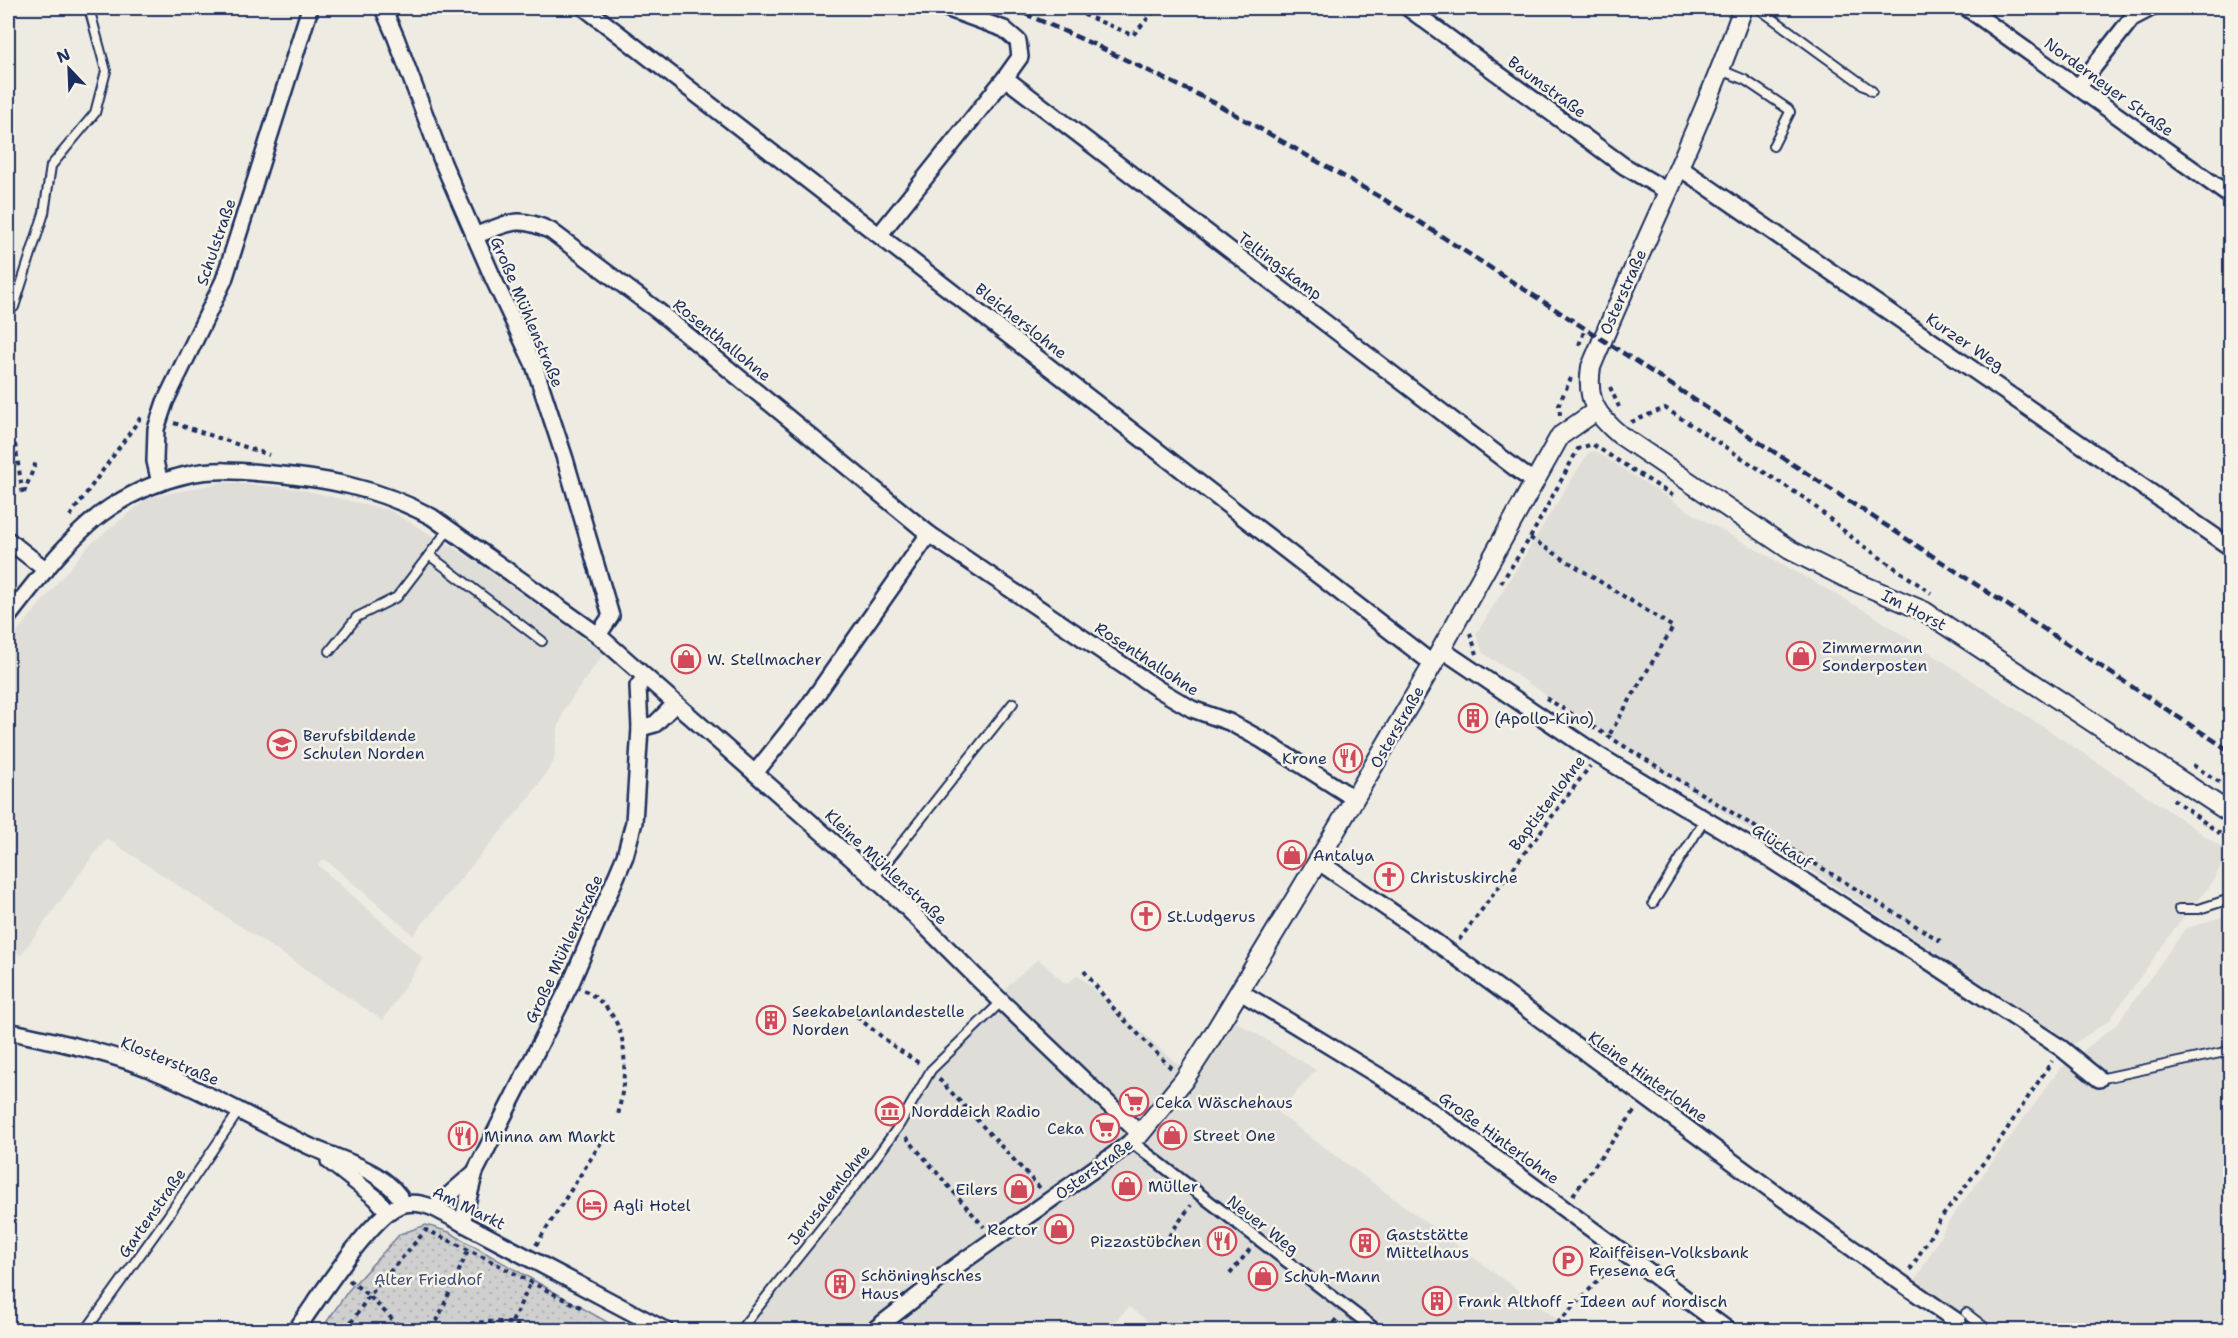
<svg xmlns="http://www.w3.org/2000/svg" width="2238" height="1338" viewBox="0 0 2238 1338" font-family="'Shantell Sans',sans-serif">
<style>
.built{fill:#deddd8}
.park{fill:url(#park-dots);stroke:#757f96;stroke-width:1.5}
.lines{fill:none;stroke-linecap:round;stroke-linejoin:round}
.service-casing{stroke:#1b2f5e;stroke-width:12}
.pedestrian-casing{stroke:#1b2f5e;stroke-width:15}
.minor-casing{stroke:#1b2f5e;stroke-width:20}
.tertiary-casing{stroke:#1b2f5e;stroke-width:22}
.path{stroke:#1b2f5e;stroke-width:4;stroke-dasharray:4.5 4.5;stroke-linecap:butt}
.service{stroke:#f7f3e8;stroke-width:8}
.pedestrian{stroke:#f7f3e8;stroke-width:10}
.minor{stroke:#f7f3e8;stroke-width:15}
.tertiary{stroke:#f7f3e8;stroke-width:18}
.rail{stroke:#1b2f5e;stroke-width:4.5;stroke-dasharray:9 4.5;stroke-linecap:butt}
.labels{text-anchor:middle;dominant-baseline:central;stroke-width:5;stroke-linejoin:round;paint-order:stroke}
.street-label{font-size:16px;fill:#1b2f5e;stroke:#f7f3e8}
.poi-label{font-size:16px;fill:#1b2f5e;stroke:#f7f3e8;text-anchor:start}
.park-label{font-size:16px;fill:#3f4f75;stroke:#f7f3e8}
</style>
<defs>
<pattern id="park-dots" width="8" height="8" patternUnits="userSpaceOnUse" patternTransform="scale(1.5)"><rect width="8" height="8" fill="#cfcfcf"/><path d="M2 2h.1M6 6h.1" fill="none" stroke="#b1b2b4" stroke-width="1.8" stroke-linecap="round"/></pattern>
</defs>
<rect width="100%" height="100%" fill="#eeebe2"/>
<filter id="ink" filterUnits="userSpaceOnUse"><feTurbulence type="fractalNoise" baseFrequency=".0167" numOctaves="2"/><feDisplacementMap in="SourceGraphic" scale="12" xChannelSelector="R" yChannelSelector="G"/><feConvolveMatrix kernelMatrix="1 2 1 2 8 2 1 2 1" color-interpolation-filters="sRGB"/></filter>
<g filter="url(#ink)">
<g class="built">
<path d="M 1595,451 L 1700,518 L 1871,614 L 2106,768 L 2229,852 L 2209,887 L 2178,924 L 2109,1021 L 2073,1044 L 1483,653 L 1476,634 L 1588,453 Z"/>
<path d="M 223,482 L 299,489 L 389,510 L 471,558 L 604,653 L 565,708 L 558,728 L 554,761 L 530,797 L 413,935 L 325,859 L 318,865 L 423,958 L 383,1020 L 106,838 L 21,955 L 8,949 L 8,643 L 88,546 L 148,498 Z"/>
<path d="M 2230,914 L 2230,1330 L 1926,1330 L 1946,1303 L 1915,1281 L 1949,1221 L 2060,1069 L 2117,1024 L 2185,929 Z"/>
<path d="M 1038,959 L 1066,984 L 1078,975 L 1195,1080 L 1235,1021 L 1316,1070 L 1278,1113 L 1572,1330 L 1159,1330 L 1129,1307 L 1107,1330 L 740,1330 L 898,1127 L 931,1070 L 1001,1002 L 1009,985 Z"/>
</g>
<path class="park" d="M 426,1225 L 449,1232 L 621,1330 L 321,1330 L 348,1291 L 400,1234 Z"/>
<g class="lines">
<g class="service-casing">
<g id="service">
<path d="M 1758,8 L 1872,91"/>
<path d="M 1721,70 L 1745,80 L 1788,109 L 1790,112 L 1773,146"/>
<path d="M 8,310 L 14,307 L 44,213 L 51,166 L 95,113 L 106,71 L 89,8"/>
<path d="M 429,555 L 542,641"/>
<path d="M 330,651 L 357,617 L 397,597 L 449,529"/>
<path d="M 874,878 L 1013,703"/>
<path d="M 1653,903 L 1705,819"/>
<path d="M 2179,909 L 2199,909 L 2230,899"/>
<path d="M 2099,1079 L 2225,1052 L 2230,1049"/>
<path d="M 1966,1313 L 1988,1330"/>
<path d="M 86,1330 L 168,1216 L 239,1111"/>
<path d="M 740,1330 L 862,1177 L 898,1127 L 931,1070 L 1001,1002"/>
</g>
</g>
<g class="pedestrian-casing">
<path id="pedestrian" d="M 1132,1142 L 1376,1330"/>
</g>
<g class="minor-casing">
<g id="minor">
<path d="M 383,8 L 396,38 L 443,163 L 493,278 L 534,365 L 565,459 L 611,616 L 598,635"/>
<path d="M 585,8 L 1433,664"/>
<path d="M 946,8 L 1004,29 L 1018,41 L 1020,57 L 1005,78 L 1523,474 L 1535,481"/>
<path d="M 1408,8 L 1624,166 L 1667,191"/>
<path d="M 1967,8 L 2230,196"/>
<path d="M 2078,87 L 2132,18 L 2151,8"/>
<path d="M 1679,167 L 2230,547"/>
<path d="M 880,234 L 1005,78"/>
<path d="M 474,236 C 508,224 516,214 551,231 L 658,311 L 929,534 L 1158,689 L 1192,709 L 1229,722 L 1262,740 L 1355,799"/>
<path d="M 160,483 L 155,461 L 156,429 L 165,402 L 224,280 L 310,8"/>
<path d="M 8,540 L 46,570"/>
<path d="M 8,617 C 36,581 75,529 114,505 C 136,491 163,480 190,474 C 213,469 238,471 262,473 C 324,478 377,487 432,517 L 598,635 L 900,901 L 978,979 L 1140,1134 L 1118,1152 L 955,1267 L 874,1330"/>
<path d="M 1441,649 L 1598,755 L 1746,844 L 1927,960 L 2061,1048 L 2099,1079"/>
<path d="M 640,728 L 655,724 L 675,704"/>
<path d="M 755,773 L 807,708 L 929,534"/>
<path d="M 1318,861 C 1362,892 1408,922 1452,954 C 1620,1077 1786,1205 1958,1322"/>
<path d="M 1239,991 L 1387,1081 L 1444,1120 L 1728,1330"/>
<path d="M 8,1031 C 58,1042 109,1052 157,1072 C 209,1093 258,1122 309,1146 C 342,1161 386,1170 404,1204"/>
<path d="M 329,1161 L 376,1198 L 388,1212"/>
<path d="M 434,1208 L 473,1174"/>
<path d="M 462,1223 L 475,1172 L 571,983 L 625,856 L 634,822 L 640,728 L 638,686 L 645,678"/>
<path d="M 296,1330 C 316,1302 370,1218 398,1206 C 410,1201 422,1203 434,1208 L 665,1330"/>
</g>
</g>
<g class="tertiary-casing">
<g id="tertiary">
<path d="M 1743,8 C 1700,130 1641,247 1591,367 C 1586,400 1596,415 1620,435 L 1790,550 L 1844,577 L 1924,611 L 2230,813"/>
<path d="M 1140,1134 L 1184,1080 L 1208,1043 L 1318,861 L 1433,664 L 1560,436 L 1596,411"/>
</g>
</g>
<g class="path">
<path d="M 1067,8 L 1133,35 L 1157,8"/>
<path d="M 1579,345 L 1585,329"/>
<path d="M 1610,387 L 1619,407"/>
<path d="M 1560,415 L 1559,404 L 1571,378"/>
<path d="M 1631,422 L 1665,408 L 1807,500 L 1855,540 L 1931,593"/>
<path d="M 174,423 L 269,455"/>
<path d="M 15,444 L 23,495 L 36,462"/>
<path d="M 70,516 L 141,417"/>
<path d="M 1530,538 L 1673,627 L 1608,737"/>
<path d="M 1501,583 L 1530,538 L 1578,449 L 1592,444 L 1675,497"/>
<path d="M 1470,633 L 1477,654"/>
<path d="M 1546,698 L 1942,942"/>
<path d="M 2193,765 L 2230,789"/>
<path d="M 2173,799 L 2230,841"/>
<path d="M 1459,940 L 1590,766"/>
<path d="M 1084,971 L 1114,1009 L 1172,1069"/>
<path d="M 584,990 C 634,1018 627,1067 618,1116"/>
<path d="M 857,1017 L 896,1048 L 922,1065"/>
<path d="M 939,1079 L 1040,1188"/>
<path d="M 906,1137 L 984,1227"/>
<path d="M 1573,1195 L 1636,1109"/>
<path d="M 1169,1236 L 1191,1205"/>
<path d="M 536,1245 L 602,1141"/>
<path d="M 1910,1270 L 1941,1218 L 1994,1149 L 2052,1061"/>
<path d="M 1230,1274 L 1250,1249"/>
<path d="M 349,1280 L 369,1296 L 403,1330"/>
<path d="M 512,1322 L 531,1282"/>
<path d="M 346,1330 L 369,1296 L 426,1230 C 480,1253 531,1284 585,1309"/>
<path d="M 433,1330 L 469,1248"/>
<path d="M 444,1330 C 480,1321 498,1317 533,1330"/>
<path d="M 1328,1330 L 1338,1317"/>
<path d="M 1551,1330 L 1613,1265"/>
</g>
<use href="#service" class="service"/>
<use href="#pedestrian" class="pedestrian"/>
<use href="#minor" class="minor"/>
<use href="#tertiary" class="tertiary"/>
<path class="rail" d="M 1012,8 L 1095,45 L 1215,103 L 1385,200 L 1617,349 L 2230,751"/>
</g>
</g>
<defs>
<g id="shop-ring" transform="scale(1.5)"><circle r="9.5" fill="#f7f3e8" stroke="#d1495b" stroke-width="1.5"/><path d="M-5-2.5h2.3a2.7 3.5 0 0 1 5.4 0H5L5.5 6h-11ZM-1.5-2.5h3a1.5 2.3 0 0 0-3 0Z" fill="#d1495b"/></g>
<g id="building-ring" transform="scale(1.5)"><circle r="9.5" fill="#f7f3e8" stroke="#d1495b" stroke-width="1.5"/><path d="M-4-6H4V6H1V3H-1V6H-4ZM-2.5-4.3h1.7v1.8h-1.7ZM.8-4.3h1.7v1.8H.8ZM-2.5-1h1.7V.8h-1.7ZM.8-1h1.7V.8H.8Z" fill="#d1495b"/></g>
<g id="school-ring" transform="scale(1.5)"><circle r="9.5" fill="#f7f3e8" stroke="#d1495b" stroke-width="1.5"/><path d="M0-5L7-2L0 1L-7-2ZM-4 1L0 2.5L4 1V4Q0 6-4 4Z" fill="#d1495b"/></g>
<g id="restaurant-ring" transform="scale(1.5)"><circle r="9.5" fill="#f7f3e8" stroke="#d1495b" stroke-width="1.5"/><path d="M-5-6h1v4h1v-4h1v4h1v-4h1v5L-1.5 .5V6h-2V.5L-5-1ZM5-6V6H3V1.5H1.5Q1.5-4 5-6Z" fill="#d1495b"/></g>
<g id="church-ring" transform="scale(1.5)"><circle r="9.5" fill="#f7f3e8" stroke="#d1495b" stroke-width="1.5"/><path d="M-1.2-6h2.4v3.5h3.3v2.4h-3.3V6h-2.4V-.1h-3.3v-2.4h3.3Z" fill="#d1495b"/></g>
<g id="supermarket-ring" transform="scale(1.5)"><circle r="9.5" fill="#f7f3e8" stroke="#d1495b" stroke-width="1.5"/><path d="M-6-5.5h2.5l.6 2H6L4.5 2H-2.5L-4.4-4H-6ZM-1.5 3.2a1.3 1.3 0 1 0 .1 0ZM3 3.2a1.3 1.3 0 1 0 .1 0Z" fill="#d1495b"/></g>
<g id="museum-ring" transform="scale(1.5)"><circle r="9.5" fill="#f7f3e8" stroke="#d1495b" stroke-width="1.5"/><path d="M0-6L6-3V-2H-6V-3ZM-5-1h2V3h-2ZM-1-1h2V3h-2ZM3-1h2V3H3ZM-6 4H6V6H-6Z" fill="#d1495b"/></g>
<g id="hotel-ring" transform="scale(1.5)"><circle r="9.5" fill="#f7f3e8" stroke="#d1495b" stroke-width="1.5"/><path d="M-6-4.5h1.5V1H6V5H4.5V3h-9V5H-6ZM-4 0a1.8 1.8 0 1 1 3.6 0ZM.5 0V-2.5h3Q6-2.5 6 0Z" fill="#d1495b"/></g>
<g id="parking-ring" transform="scale(1.5)"><circle r="9.5" fill="#f7f3e8" stroke="#d1495b" stroke-width="1.5"/><path d="M-3.5-5.5H1a3.5 3.5 0 0 1 0 7H-1V5.5H-3.5ZM-1-3.4V-.6H.8a1.4 1.4 0 0 0 0-2.8Z" fill="#d1495b"/></g>
</defs>
<g fill-rule="evenodd">
<use href="#shop-ring" x="1801" y="656"/>
<use href="#shop-ring" x="686" y="659"/>
<use href="#building-ring" x="1473" y="718"/>
<use href="#school-ring" x="282" y="744"/>
<use href="#restaurant-ring" x="1348" y="758"/>
<use href="#shop-ring" x="1292" y="855"/>
<use href="#church-ring" x="1389" y="877"/>
<use href="#church-ring" x="1146" y="916"/>
<use href="#building-ring" x="771" y="1020"/>
<use href="#supermarket-ring" x="1134" y="1102"/>
<use href="#museum-ring" x="890" y="1111"/>
<use href="#supermarket-ring" x="1105" y="1128"/>
<use href="#shop-ring" x="1172" y="1135"/>
<use href="#restaurant-ring" x="463" y="1136"/>
<use href="#shop-ring" x="1127" y="1186"/>
<use href="#shop-ring" x="1019" y="1189"/>
<use href="#hotel-ring" x="592" y="1205"/>
<use href="#shop-ring" x="1059" y="1229"/>
<use href="#restaurant-ring" x="1222" y="1241"/>
<use href="#building-ring" x="1365" y="1243"/>
<use href="#parking-ring" x="1568" y="1261"/>
<use href="#shop-ring" x="1263" y="1276"/>
<use href="#building-ring" x="840" y="1284"/>
<use href="#building-ring" x="1437" y="1301"/>
</g>
<g class="labels">
<g class="street-label">
<text transform="translate(1547 87) rotate(36)">Baumstraße</text>
<text transform="translate(2109 87) rotate(36)">Norderneyer Straße</text>
<text transform="translate(216 242) rotate(-71)">Schulstraße</text>
<text transform="translate(1280 266) rotate(37)">Teltingskamp</text>
<text transform="translate(1623 292) rotate(-66)">Osterstraße</text>
<text transform="translate(527 312) rotate(67)">Große Mühlenstraße</text>
<text transform="translate(1021 321) rotate(38)">Bleicherslohne</text>
<text transform="translate(722 340) rotate(39)">Rosenthallohne</text>
<text transform="translate(1965 342) rotate(34)">Kurzer Weg</text>
<text transform="translate(1914 610) rotate(27)">Im Horst</text>
<text transform="translate(1147 659) rotate(33)">Rosenthallohne</text>
<text transform="translate(1397 727) rotate(-60)">Osterstraße</text>
<text transform="translate(1547 803) rotate(-53)">Baptistenlohne</text>
<text transform="translate(1782 846) rotate(33)">Glückauf</text>
<text transform="translate(886 867) rotate(43)">Kleine Mühlenstraße</text>
<text transform="translate(564 949) rotate(-65)">Große Mühlenstraße</text>
<text transform="translate(170 1061) rotate(22)">Klosterstraße</text>
<text transform="translate(1648 1077) rotate(36)">Kleine Hinterlohne</text>
<text transform="translate(1499 1138) rotate(36)">Große Hinterlohne</text>
<text transform="translate(1094 1169) rotate(-36)">Osterstraße</text>
<text transform="translate(829 1195) rotate(-52)">Jerusalemlohne</text>
<text transform="translate(469 1208) rotate(26)">Am Markt</text>
<text transform="translate(152 1213) rotate(-55)">Gartenstraße</text>
<text transform="translate(1263 1225) rotate(38)">Neuer Weg</text>
</g>
<g class="poi-label">
<text x="1822" y="647">Zimmermann<tspan x="1822" dy="18">Sonderposten</tspan></text>
<text x="707" y="659">W. Stellmacher</text>
<text x="1494" y="718">(Apollo-Kino)</text>
<text x="303" y="735">Berufsbildende<tspan x="303" dy="18">Schulen Norden</tspan></text>
<text x="1327" y="758" text-anchor="end">Krone</text>
<text x="1313" y="855">Antalya</text>
<text x="1410" y="877">Christuskirche</text>
<text x="1167" y="916">St.Ludgerus</text>
<text x="792" y="1011">Seekabelanlandestelle<tspan x="792" dy="18">Norden</tspan></text>
<text x="1155" y="1102">Ceka Wäschehaus</text>
<text x="911" y="1111">Norddeich Radio</text>
<text x="1084" y="1128" text-anchor="end">Ceka</text>
<text x="1193" y="1135">Street One</text>
<text x="484" y="1136">Minna am Markt</text>
<text x="1148" y="1186">Müller</text>
<text x="998" y="1189" text-anchor="end">Eilers</text>
<text x="613" y="1205">Agli Hotel</text>
<text x="1038" y="1229" text-anchor="end">Rector</text>
<text x="1386" y="1234">Gaststätte<tspan x="1386" dy="18">Mittelhaus</tspan></text>
<text x="1201" y="1241" text-anchor="end">Pizzastübchen</text>
<text x="1589" y="1252">Raiffeisen-Volksbank<tspan x="1589" dy="18">Fresena eG</tspan></text>
<text x="861" y="1275">Schöninghsches<tspan x="861" dy="18">Haus</tspan></text>
<text x="1284" y="1276">Schuh-Mann</text>
<text x="1458" y="1301">Frank Althoff - Ideen auf nordisch</text>
</g>
<g class="park-label">
<text x="428" y="1279">Alter Friedhof</text>
</g>
</g>
<rect width="2238" height="1338" fill="none" stroke="#f7f3e8" stroke-width="30"/>
<rect x="15" y="15" width="2208" height="1308" fill="none" stroke="#1b2f5e" stroke-width="2" filter="url(#ink)"/>
<g transform="translate(69 69) rotate(337)" stroke="#f7f3e8" stroke-width="4.5" paint-order="stroke">
<path d="M0-4.5L10 22L0 15L-10 22Z" fill="#1b2f5e"/>
<text y="-9" font-size="16" font-weight="bold" text-anchor="middle" fill="#1b2f5e">N</text>
</g>
</svg>
